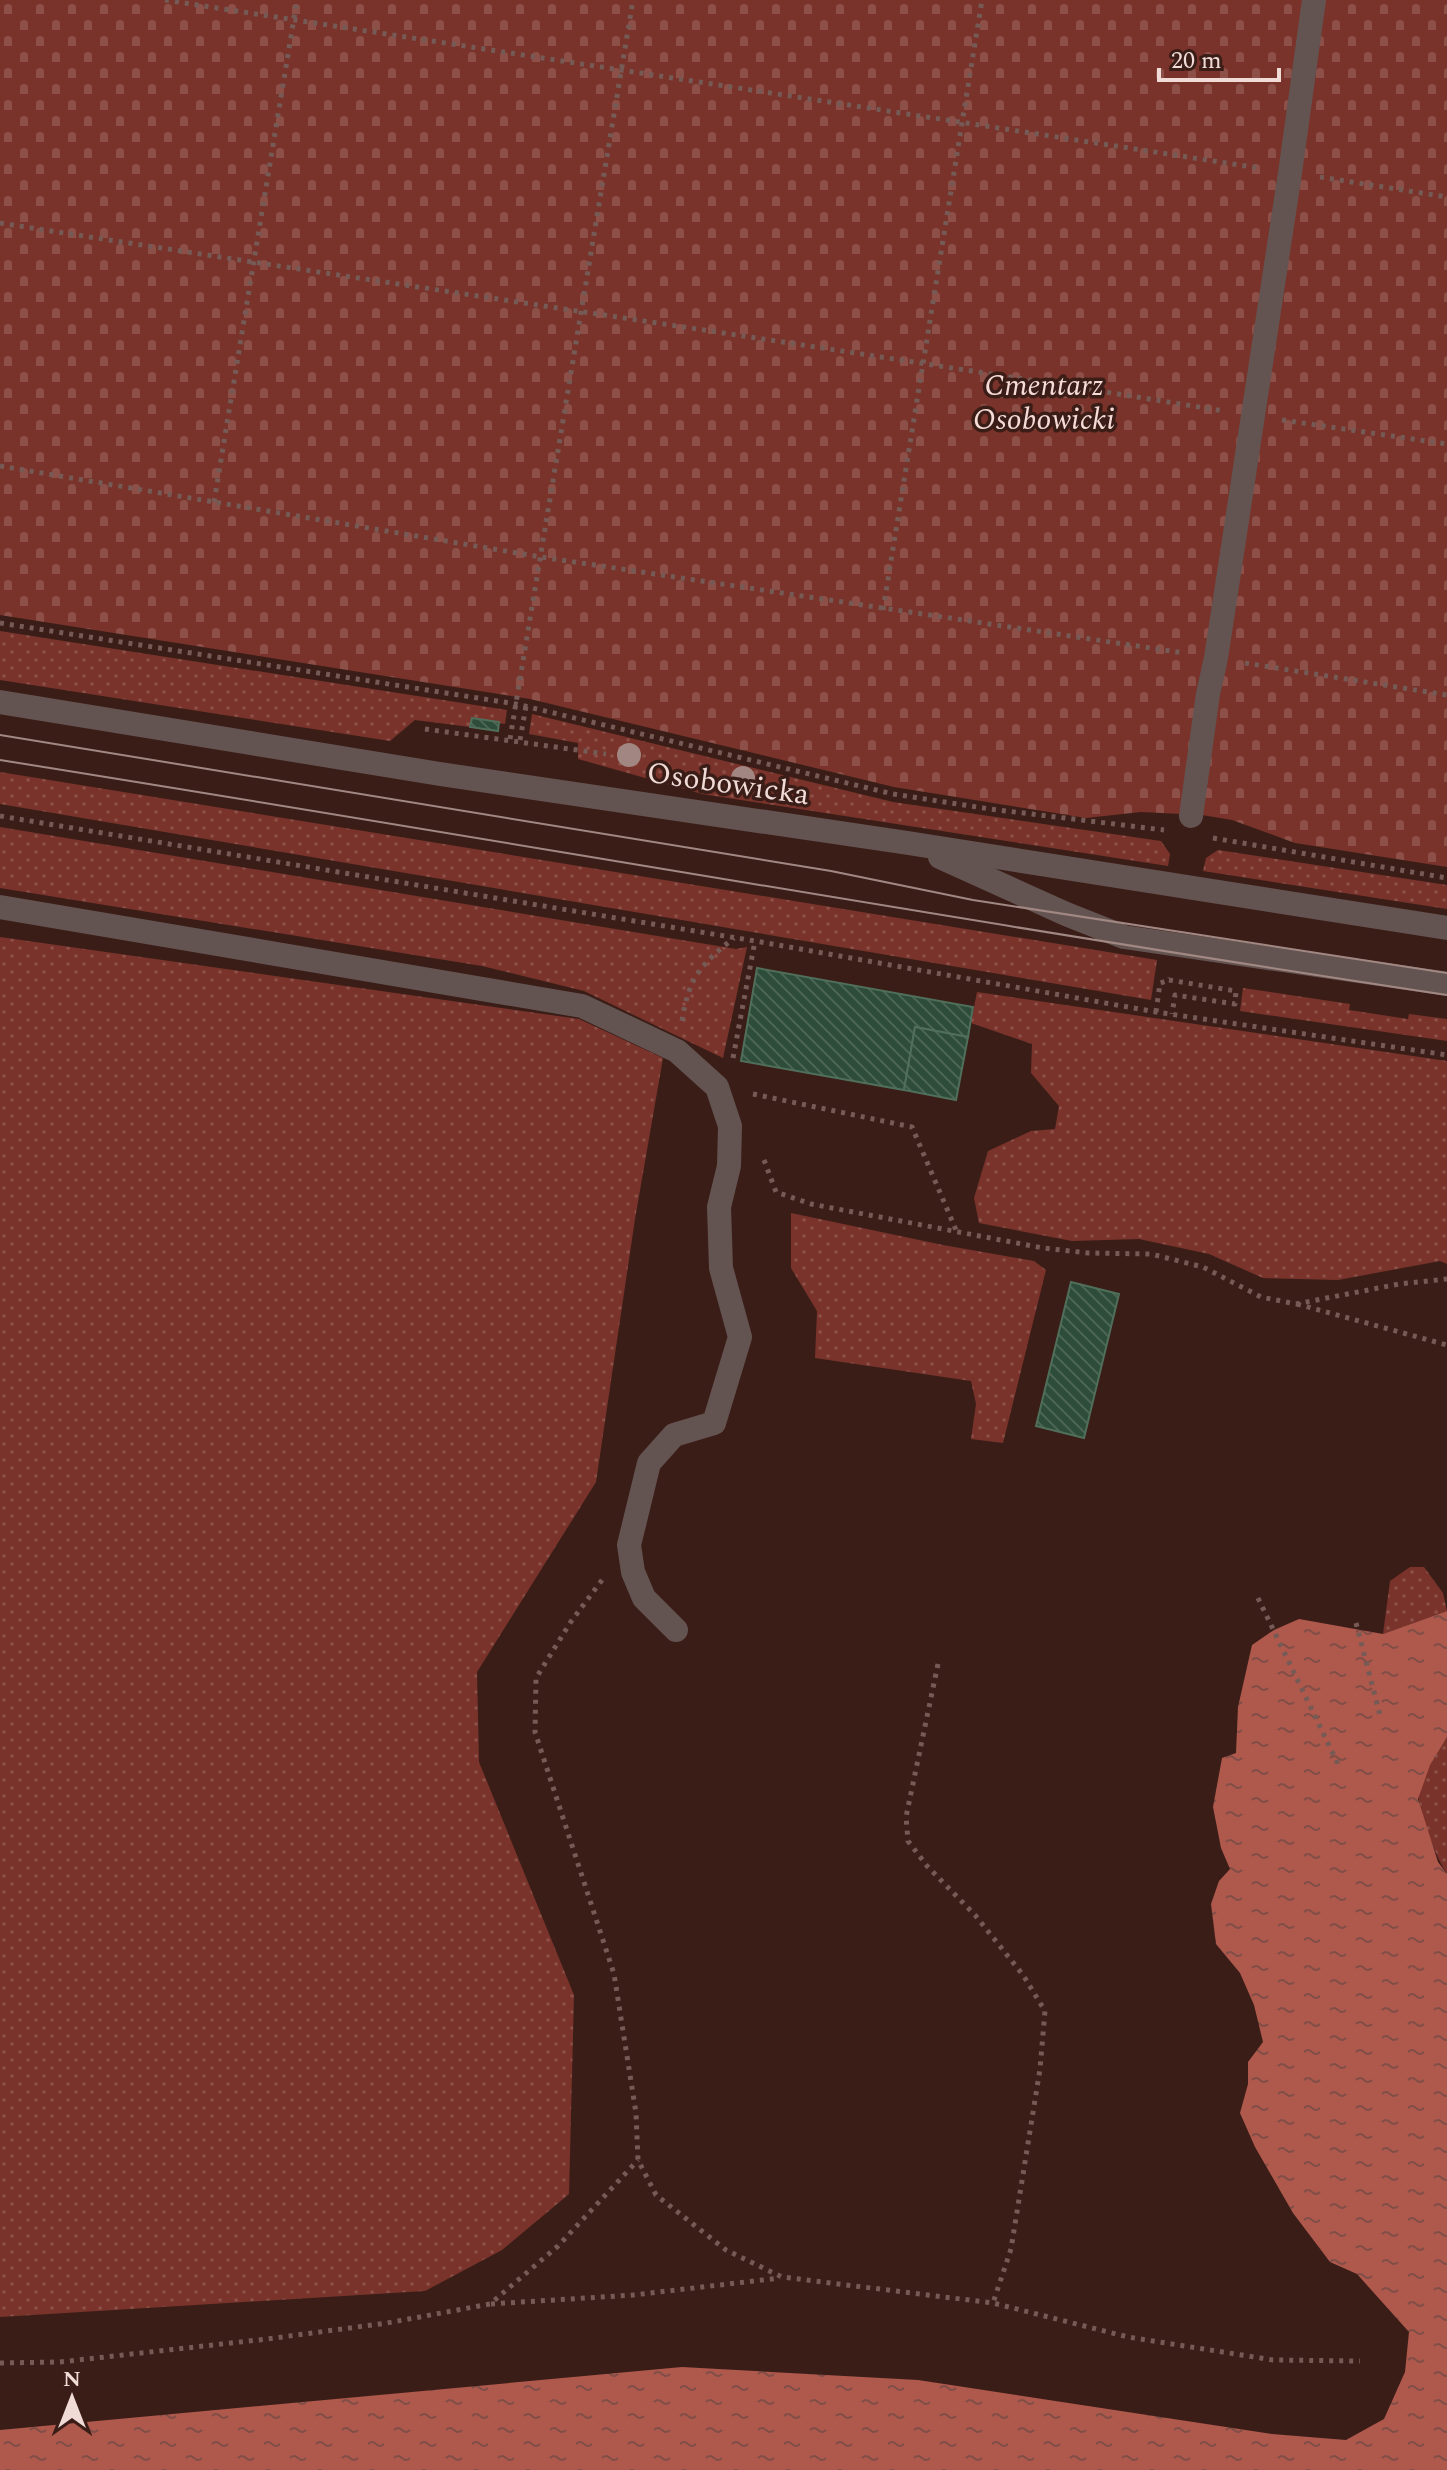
<svg xmlns="http://www.w3.org/2000/svg" width="1447" height="2470" viewBox="0 0 1447 2470" font-family="Spectral,serif">
<style>
.grass{fill:url(#grass-dots)}
.cemetery{fill:url(#cemetery-stones)}
.water{fill:url(#water-ripples)}
.building{fill:url(#building-back-hatch);stroke:#506f5b;stroke-width:2}
.lines{fill:none;stroke-linecap:round;stroke-linejoin:round}
.path{stroke:#755a55;stroke-width:5;stroke-dasharray:4 6;stroke-linecap:butt}
.minor{stroke:#645451;stroke-width:24}
.tram{stroke:#a18883;stroke-width:2}
.tree{fill:#a28681}
.labels{text-anchor:middle;dominant-baseline:central;stroke-width:7;stroke-linejoin:round;paint-order:stroke}
.park-label{font-size:30px;font-style:italic;fill:#f6dcd7;stroke:#3b1d18}
.street-label{font-size:30px;fill:#f0dbd7;stroke:#3b1d18}
</style>
<defs>
<pattern id="grass-dots" width="8" height="8" patternUnits="userSpaceOnUse" patternTransform="scale(2)"><rect width="8" height="8" fill="#79332a"/><path d="M2 2h.1M6 6h.1" fill="none" stroke="#8c5048" stroke-width="1.8" stroke-linecap="round"/></pattern>
<pattern id="cemetery-stones" width="16" height="16" patternUnits="userSpaceOnUse" patternTransform="scale(2)"><rect width="16" height="16" fill="#79332a"/><path d="M2 7V4a2 2 0 0 1 4 0v3zM10 15v-3a2 2 0 0 1 4 0v3z" fill="#8c5048"/></pattern>
<pattern id="water-ripples" width="26" height="14" patternUnits="userSpaceOnUse" patternTransform="scale(2)"><rect width="26" height="14" fill="#af584c"/><path d="M2 4q2-2 4 0t4 0M15 11q2-2 4 0t4 0" fill="none" stroke="#814e47"/></pattern>
<pattern id="building-back-hatch" width="6" height="6" patternUnits="userSpaceOnUse" patternTransform="scale(2)"><rect width="6" height="6" fill="#2d4c39"/><path d="M-1 5l2 2M0 0l6 6M5-1l2 2" fill="none" stroke="#4c6555"/></pattern>
</defs>
<rect width="100%" height="100%" fill="#3b1d18"/>
<g class="grass">
<path d="M 0,631 L 507,710 L 505,724 L 472,718 L 470,727 L 415,720 L 390,741 L 0,680 Z"/>
<path d="M 532,714 L 893,802 L 1161,841 L 1170,854 L 1168,866 L 702,794 L 578,759 L 578,743 L 529,734 Z"/>
<path d="M 0,772 L 1157,960 L 1151,1000 L 0,804 Z"/>
<path d="M 0,827 L 736,949 L 747,947 L 723,1058 L 584,991 L 482,966 L 0,888 Z"/>
<path d="M 1218,850 L 1447,885 L 1447,909 L 1203,871 L 1206,858 Z"/>
<path d="M 0,937 L 579,1019 L 663,1058 L 635,1219 L 596,1482 L 477,1672 L 479,1762 L 574,1995 L 569,2194 L 502,2250 L 425,2291 L 0,2317 Z"/>
<path d="M 1243,988 L 1350,1004 L 1349,1010 L 1408,1019 L 1409,1014 L 1447,1019 L 1447,1041 L 1240,1011 Z"/>
<path d="M 977,992 L 1447,1061 L 1447,1264 L 1440,1261 L 1338,1280 L 1263,1278 L 1209,1254 L 1139,1239 L 1072,1241 L 979,1223 L 974,1198 L 988,1151 L 1031,1131 L 1055,1129 L 1059,1106 L 1031,1073 L 1032,1044 L 971,1023 Z"/>
<path d="M 791,1213 L 943,1245 L 1034,1261 L 1046,1270 L 1003,1443 L 971,1439 L 976,1404 L 971,1381 L 815,1358 L 817,1311 L 791,1268 Z"/>
<path d="M 1410,1567 L 1424,1567 L 1443,1593 L 1447,1611 L 1383,1634 L 1390,1581 Z"/>
<path d="M 1447,1737 L 1447,1874 C 1438,1862 1417,1810 1419,1796 C 1423,1777 1434,1751 1447,1737 Z"/>
</g>
<path class="cemetery" d="M 0,0 L 1447,0 L 1447,867 L 1295,843 L 1232,820 L 1202,815 L 1141,812 L 1086,818 L 894,787 L 530,699 L 0,615 Z"/>
<path class="water" d="M 1447,1611 L 1447,1737 L 1430,1765 L 1418,1799 L 1438,1862 L 1447,1874 L 1447,2470 L 0,2470 L 0,2430 L 682,2367 L 918,2380 L 1272,2434 L 1346,2440 L 1384,2419 L 1405,2372 L 1409,2332 L 1357,2274 L 1330,2262 L 1293,2213 L 1255,2147 L 1240,2113 L 1248,2084 L 1248,2062 L 1263,2042 L 1254,2005 L 1240,1973 L 1216,1944 L 1211,1904 L 1219,1881 L 1230,1869 L 1221,1848 L 1213,1807 L 1222,1758 L 1236,1753 L 1238,1707 L 1252,1645 L 1274,1630 L 1299,1619 L 1383,1634 Z"/>
<g class="building">
<path d="M 472,718 L 499,722 L 498,731 L 470,727 Z"/>
<path d="M 757,968 L 973,1007 L 968,1037 L 915,1027 L 904,1090 L 741,1061 Z"/>
<path d="M 915,1027 L 968,1037 L 956,1100 L 904,1090 Z"/>
<path d="M 1071,1282 L 1119,1294 L 1084,1438 L 1036,1426 Z"/>
</g>
<g class="lines">
<g class="path">
<path d="M 165,0 L 1259,168"/>
<path d="M 1320,177 L 1447,197"/>
<path d="M 0,223 C 408,287 817,345 1224,411"/>
<path d="M 1282,420 L 1447,444"/>
<path d="M 0,466 L 541,557 L 1184,653"/>
<path d="M 214,502 L 297,0"/>
<path d="M 883,610 L 982,0"/>
<path d="M 0,623 L 516,704 L 893,794 L 990,809 L 1164,830"/>
<path d="M 1245,663 L 1447,695"/>
<path d="M 425,729 L 606,754"/>
<path d="M 510,739 L 633,0"/>
<path d="M 520,740 L 526,706"/>
<path d="M 0,816 L 755,941 L 1156,1012 L 1447,1055"/>
<path d="M 1213,838 L 1447,878"/>
<path d="M 1169,980 L 1236,991 L 1235,1004 L 1175,995 L 1172,1014"/>
<path d="M 1156,1012 L 1160,983 L 1169,980 L 1170,978"/>
<path d="M 682,1021 C 689,977 700,965 734,938"/>
<path d="M 733,1058 L 755,941"/>
<path d="M 753,1094 L 912,1127 L 956,1230"/>
<path d="M 764,1160 L 776,1192 L 811,1204 L 1043,1248 L 1088,1253 L 1151,1254 L 1203,1267 L 1261,1297 L 1296,1304 L 1399,1284 L 1447,1279"/>
<path d="M 1297,1304 L 1447,1345"/>
<path d="M 602,1580 L 570,1623 L 536,1678 L 535,1732 L 614,1974 L 636,2113 L 638,2160 L 656,2195 L 726,2250 L 782,2277 L 993,2303 L 1128,2337 L 1273,2360 L 1360,2361"/>
<path d="M 1258,1598 L 1338,1764"/>
<path d="M 1356,1623 L 1381,1719"/>
<path d="M 938,1664 L 906,1817 L 908,1841 L 927,1866 L 975,1915 L 1023,1975 L 1045,2011 L 1040,2069 L 1011,2249 L 993,2303"/>
<path d="M 491,2304 L 633,2295 L 780,2278"/>
<path d="M 0,2363 L 60,2362 L 267,2339 L 387,2323 L 490,2304 L 558,2246 L 638,2160"/>
</g>
<g class="minor">
<path d="M 0,702 L 440,774 L 908,843 L 1447,928"/>
<path d="M 1191,816 L 1208,694 L 1216,658 L 1290,173 L 1314,0"/>
<path d="M 940,857 L 1066,914 L 1124,937 L 1447,984"/>
<path d="M 0,907 L 582,1006 L 677,1051 L 717,1087 L 730,1126 L 729,1166 L 719,1207 L 721,1268 L 740,1337 L 714,1423 L 674,1435 L 649,1463 L 629,1545 L 633,1572 L 644,1598 L 676,1630"/>
</g>
<g class="tram">
<path d="M 0,735 L 831,871 L 973,900 L 1447,973"/>
<path d="M 0,760 C 483,837 964,922 1447,995"/>
</g>
</g>
<g class="tree">
<circle cx="629" cy="755" r="12"/>
<circle cx="743" cy="778" r="12"/>
</g>
<g class="labels">
<g class="park-label">
<text x="1044" y="386">Cmentarz<tspan x="1044" dy="34">Osobowicki</tspan></text>
</g>
<g class="street-label">
<text transform="translate(728 784) rotate(8)">Osobowicka</text>
</g>
</g>
<g transform="translate(72 2398)" stroke="#3b1d18" stroke-width="6" paint-order="stroke">
<path d="M0-6L14 30L0 20L-14 30Z" fill="#f0dbd7"/>
<text y="-12" font-size="22" font-weight="bold" text-anchor="middle" fill="#f0dbd7">N</text>
</g>
<path d="M1159 68v12h120v-12" fill="none" stroke="#f0dbd7" stroke-width="4"/>
<text x="1171" y="68" font-size="24" fill="#f0dbd7" stroke="#3b1d18" stroke-width="6" paint-order="stroke">20 m</text>
</svg>
